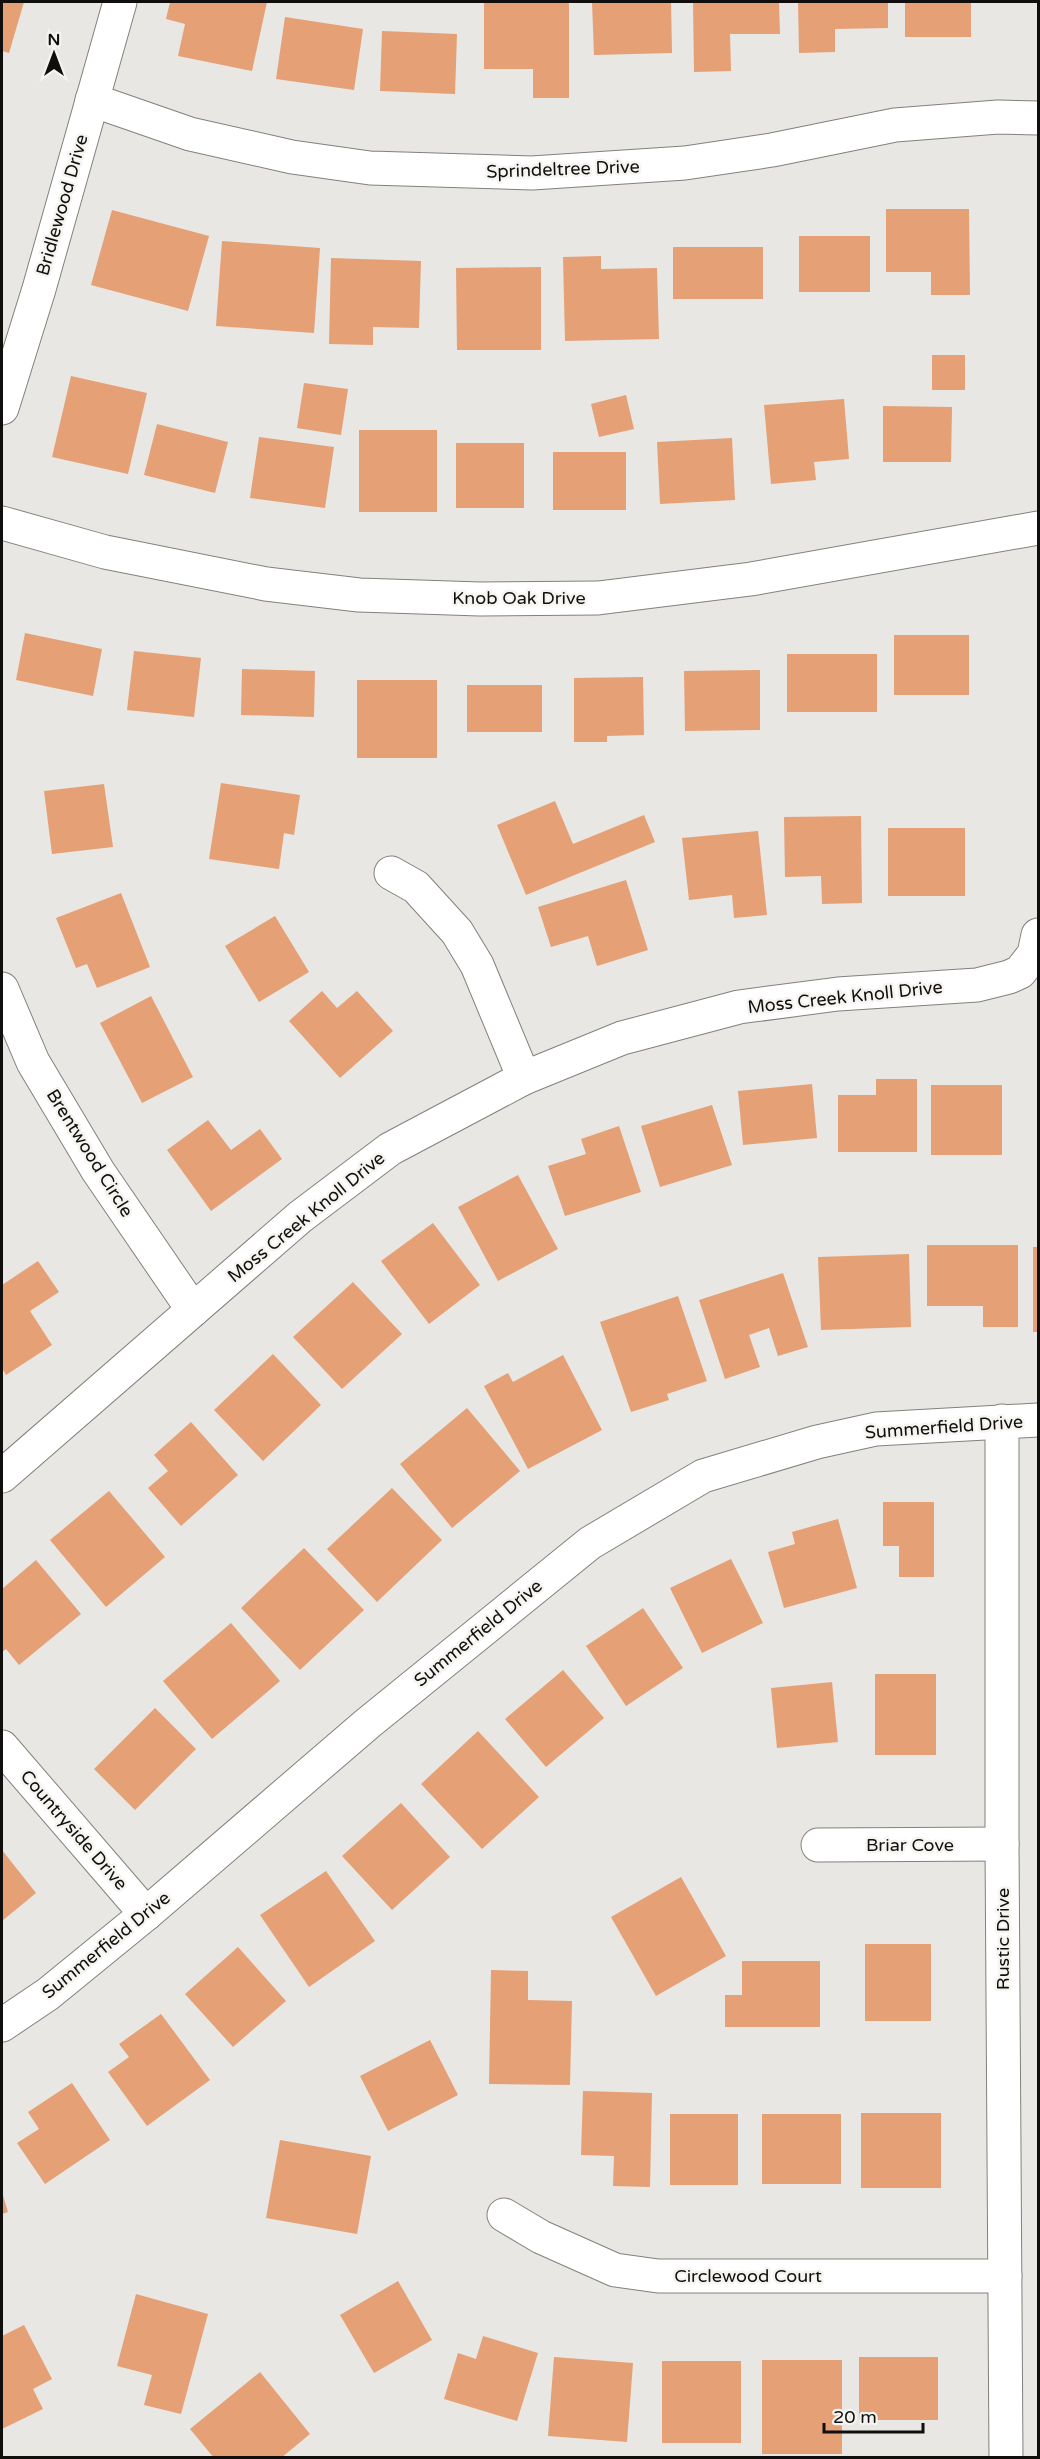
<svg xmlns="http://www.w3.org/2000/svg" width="1040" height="2459" viewBox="0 0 1040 2459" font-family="'Varela Round',sans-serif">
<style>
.building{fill:#e5a075}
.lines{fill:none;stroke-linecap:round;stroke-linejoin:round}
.minor-casing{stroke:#82817d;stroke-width:35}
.minor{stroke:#fff;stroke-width:33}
.labels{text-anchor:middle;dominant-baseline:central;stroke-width:5;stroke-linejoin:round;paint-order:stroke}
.street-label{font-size:18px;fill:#100f0e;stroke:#f6f4f0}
</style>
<rect width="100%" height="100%" fill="#e8e7e3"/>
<g class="building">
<path d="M 2,2 L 24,2 L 9,53 L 2,51 Z"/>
<path d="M 170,2 L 267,2 L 252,71 L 178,56 L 185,24 L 166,19 Z"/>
<path d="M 484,2 L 569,2 L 569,98 L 533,98 L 533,69 L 484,69 Z"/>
<path d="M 592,2 L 671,2 L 672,53 L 594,55 Z"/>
<path d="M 693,2 L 779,2 L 780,34 L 730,34 L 731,71 L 694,72 Z"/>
<path d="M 798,2 L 888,2 L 888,28 L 835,29 L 835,52 L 799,53 Z"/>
<rect x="905" y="2" width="66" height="35"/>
<path d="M 285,17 L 363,29 L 354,90 L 276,79 Z"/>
<path d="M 382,31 L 457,34 L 455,94 L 380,91 Z"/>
<path d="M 886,209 L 969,209 L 970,295 L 931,295 L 931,272 L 886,272 Z"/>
<path d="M 112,210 L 209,236 L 188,311 L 91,285 Z"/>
<rect x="799" y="236" width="71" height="56"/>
<path d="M 222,241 L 320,248 L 314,333 L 216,326 Z"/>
<rect x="673" y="247" width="90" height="52"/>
<path d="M 601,256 L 601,269 L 657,268 L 659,339 L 565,341 L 563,257 Z"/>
<path d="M 331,258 L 421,261 L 419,328 L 373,327 L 373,345 L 329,344 Z"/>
<path d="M 541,267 L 541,350 L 457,350 L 456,268 Z"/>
<rect x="932" y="355" width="33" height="35"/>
<path d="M 71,376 L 147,393 L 128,474 L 52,457 Z"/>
<path d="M 304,383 L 348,389 L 341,435 L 297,428 Z"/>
<path d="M 626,395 L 634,429 L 599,437 L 591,404 Z"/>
<path d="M 844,399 L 849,459 L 814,462 L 816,480 L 771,484 L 764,405 Z"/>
<path d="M 883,406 L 952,407 L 951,462 L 883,462 Z"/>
<path d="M 157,424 L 228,442 L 215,493 L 144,475 Z"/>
<rect x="359" y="430" width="78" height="82"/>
<path d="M 259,437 L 334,447 L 325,508 L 250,498 Z"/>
<path d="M 732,438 L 735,500 L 660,504 L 657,442 Z"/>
<rect x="456" y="443" width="68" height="65"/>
<rect x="553" y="452" width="73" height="58"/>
<path d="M 25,633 L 102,649 L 93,696 L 16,680 Z"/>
<rect x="894" y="635" width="75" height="60"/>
<path d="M 134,651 L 201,658 L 194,717 L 127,710 Z"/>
<rect x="787" y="654" width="90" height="58"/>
<path d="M 242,669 L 315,671 L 314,717 L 241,715 Z"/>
<path d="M 760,670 L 760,730 L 685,731 L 684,671 Z"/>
<path d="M 643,677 L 644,735 L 607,736 L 607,742 L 574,742 L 574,678 Z"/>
<rect x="357" y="680" width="80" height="78"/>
<rect x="467" y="685" width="75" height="47"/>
<path d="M 221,783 L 300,795 L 294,835 L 284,833 L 279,869 L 209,859 Z"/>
<path d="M 104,784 L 113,847 L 52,854 L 44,791 Z"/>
<path d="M 555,801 L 573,844 L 644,815 L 655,842 L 526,895 L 497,825 Z"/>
<path d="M 861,816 L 862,903 L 822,904 L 821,876 L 785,877 L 784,817 Z"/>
<rect x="888" y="828" width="77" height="68"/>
<path d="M 758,831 L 767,915 L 734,918 L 732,895 L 689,900 L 682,838 Z"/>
<path d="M 626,880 L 648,950 L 597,966 L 588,936 L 551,947 L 538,907 Z"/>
<path d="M 121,893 L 150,967 L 97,988 L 87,964 L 76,968 L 56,918 Z"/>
<path d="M 275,916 L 309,972 L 259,1002 L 225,946 Z"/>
<path d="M 322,991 L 337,1008 L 357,991 L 393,1031 L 340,1078 L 289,1021 Z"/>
<path d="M 151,996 L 193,1077 L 142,1103 L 100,1023 Z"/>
<path d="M 876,1079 L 917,1079 L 917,1152 L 838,1152 L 838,1095 L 876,1095 Z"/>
<path d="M 812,1084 L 817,1138 L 743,1145 L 738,1091 Z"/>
<rect x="931" y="1085" width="71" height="70"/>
<path d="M 712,1105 L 732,1165 L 660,1187 L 641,1126 Z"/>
<path d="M 208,1120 L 231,1150 L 260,1129 L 282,1159 L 211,1211 L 167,1150 Z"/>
<path d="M 619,1126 L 641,1192 L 565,1216 L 548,1166 L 586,1154 L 581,1139 Z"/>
<path d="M 518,1175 L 558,1249 L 498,1281 L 458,1207 Z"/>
<path d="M 433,1223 L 480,1285 L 429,1324 L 381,1261 Z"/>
<path d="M 927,1245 L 1018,1245 L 1018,1327 L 983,1327 L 983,1306 L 927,1306 Z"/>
<rect x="1033" y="1247" width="5" height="85"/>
<path d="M 909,1254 L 911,1327 L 821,1330 L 818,1257 Z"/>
<path d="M 38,1261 L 59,1292 L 30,1311 L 52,1345 L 6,1375 L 2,1368 L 2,1285 Z"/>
<path d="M 783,1273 L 808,1347 L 778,1356 L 769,1328 L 749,1335 L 760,1367 L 725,1379 L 699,1300 Z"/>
<path d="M 353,1282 L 402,1334 L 342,1389 L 293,1337 Z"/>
<path d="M 678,1296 L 707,1381 L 667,1394 L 669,1400 L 631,1412 L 600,1322 Z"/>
<path d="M 273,1354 L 321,1405 L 263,1461 L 214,1410 Z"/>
<path d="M 563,1355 L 602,1430 L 528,1469 L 484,1386 L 508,1373 L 513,1382 Z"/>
<path d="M 467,1408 L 520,1471 L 452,1528 L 400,1464 Z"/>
<path d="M 191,1422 L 238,1475 L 181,1526 L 148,1488 L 168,1471 L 154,1455 Z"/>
<path d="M 392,1488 L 442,1540 L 377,1602 L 327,1549 Z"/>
<path d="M 109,1491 L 165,1557 L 106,1607 L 50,1540 Z"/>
<path d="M 883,1502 L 934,1502 L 934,1577 L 899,1577 L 899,1546 L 883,1546 Z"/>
<path d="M 838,1519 L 857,1588 L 784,1608 L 768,1552 L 795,1544 L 792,1532 Z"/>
<path d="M 304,1548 L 364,1610 L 300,1670 L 241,1608 Z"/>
<path d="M 731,1559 L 763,1623 L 702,1653 L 670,1588 Z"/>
<path d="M 36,1560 L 81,1614 L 19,1665 L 6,1649 L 2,1652 L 2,1589 Z"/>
<path d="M 643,1608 L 683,1668 L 626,1706 L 586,1646 Z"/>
<path d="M 231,1623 L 280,1681 L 212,1739 L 163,1681 Z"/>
<path d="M 563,1670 L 604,1718 L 546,1767 L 505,1719 Z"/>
<rect x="875" y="1674" width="61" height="81"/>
<path d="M 832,1682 L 838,1742 L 777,1748 L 771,1688 Z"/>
<path d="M 155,1708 L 196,1749 L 135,1810 L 94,1769 Z"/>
<path d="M 478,1731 L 539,1797 L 482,1849 L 421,1784 Z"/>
<path d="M 401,1803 L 450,1857 L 392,1910 L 342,1856 Z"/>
<path d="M 2,1850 L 36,1893 L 2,1921 Z"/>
<path d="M 326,1871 L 375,1941 L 309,1987 L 260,1915 Z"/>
<path d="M 681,1877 L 726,1956 L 656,1996 L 611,1917 Z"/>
<rect x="865" y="1944" width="66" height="77"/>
<path d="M 238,1947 L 286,2001 L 233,2047 L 185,1994 Z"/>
<path d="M 742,1961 L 820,1961 L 820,2027 L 725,2027 L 725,1995 L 742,1995 Z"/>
<path d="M 491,1970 L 528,1971 L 528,2000 L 572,2001 L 570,2085 L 489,2084 Z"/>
<path d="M 161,2014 L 210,2080 L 147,2126 L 108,2072 L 129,2057 L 119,2044 Z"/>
<path d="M 430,2040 L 458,2095 L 388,2131 L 360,2076 Z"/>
<path d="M 72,2083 L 110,2140 L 45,2184 L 17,2143 L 39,2129 L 28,2112 Z"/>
<path d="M 583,2091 L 652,2093 L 650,2187 L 613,2186 L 614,2156 L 581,2155 Z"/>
<rect x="861" y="2113" width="80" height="75"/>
<rect x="670" y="2114" width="68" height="71"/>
<rect x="762" y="2114" width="79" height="70"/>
<path d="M 280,2140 L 371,2156 L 357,2234 L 266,2218 Z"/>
<path d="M 2,2192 L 8,2212 L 2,2214 Z"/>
<path d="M 398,2281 L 432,2340 L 374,2373 L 340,2315 Z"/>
<path d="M 136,2294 L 208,2314 L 181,2414 L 144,2405 L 152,2375 L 117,2366 Z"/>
<path d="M 24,2325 L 52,2379 L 33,2389 L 43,2409 L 2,2429 L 2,2336 Z"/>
<path d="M 483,2336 L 538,2353 L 517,2421 L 444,2399 L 458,2353 L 476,2359 Z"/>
<path d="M 554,2357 L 633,2363 L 627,2442 L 548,2436 Z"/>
<rect x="859" y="2357" width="79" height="63"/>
<rect x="762" y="2360" width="80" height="94"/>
<rect x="662" y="2361" width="79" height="82"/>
<path d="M 260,2372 L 310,2434 L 281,2458 L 214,2458 L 190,2429 Z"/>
</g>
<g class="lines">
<g class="minor-casing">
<g id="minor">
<path d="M 92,100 L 190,134 L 292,157 L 370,168 L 532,173 L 685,163 L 772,150 L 895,125 L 998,117 L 1038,118"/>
<path d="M 2,408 L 39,289 L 120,2"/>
<path d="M 2,523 L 105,552 L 266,584 L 359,595 L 480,599 L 598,598 L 751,579 L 1038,528"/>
<path d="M 391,873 L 416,887 L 457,932 L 477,965 L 524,1078"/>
<path d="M 2,989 L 33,1062 L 98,1171 L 193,1310"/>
<path d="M 1002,1421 L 1002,1844 L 1006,2458"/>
<path d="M 2,1476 L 300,1217 L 390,1149 L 524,1078 L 622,1038 L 739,1007 L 838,994 L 977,985 L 1009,977 L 1020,972 L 1034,954 L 1038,935"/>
<path d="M 2,1747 L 146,1914"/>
<path d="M 818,1845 L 1002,1844"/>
<path d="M 2,2025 L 48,1994 L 146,1914 L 367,1724 L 590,1543 L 703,1476 L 817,1442 L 876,1429 L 1038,1420"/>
<path d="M 504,2215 L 541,2237 L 615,2270 L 658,2276 L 1005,2276"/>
</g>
</g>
<use href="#minor" class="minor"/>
</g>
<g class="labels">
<g class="street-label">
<text transform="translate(563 169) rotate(-2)">Sprindeltree Drive</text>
<text transform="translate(62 205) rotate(-74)">Bridlewood Drive</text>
<text x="519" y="598">Knob Oak Drive</text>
<text transform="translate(845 997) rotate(-6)">Moss Creek Knoll Drive</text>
<text transform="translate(90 1153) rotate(58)">Brentwood Circle</text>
<text transform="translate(306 1217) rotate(-39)">Moss Creek Knoll Drive</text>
<text transform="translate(944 1427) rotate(-4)">Summerfield Drive</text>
<text transform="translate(478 1633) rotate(-39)">Summerfield Drive</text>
<text transform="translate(74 1830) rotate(49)">Countryside Drive</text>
<text x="910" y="1845">Briar Cove</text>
<text transform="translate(1003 1939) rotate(-90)">Rustic Drive</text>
<text transform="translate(106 1945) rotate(-39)">Summerfield Drive</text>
<text x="748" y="2276">Circlewood Court</text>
</g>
</g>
<rect width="1040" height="2459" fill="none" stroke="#100f0e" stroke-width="6"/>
<g transform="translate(54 54)" stroke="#f6f4f0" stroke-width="4.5" paint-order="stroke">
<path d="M0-4.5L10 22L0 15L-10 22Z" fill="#100f0e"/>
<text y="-9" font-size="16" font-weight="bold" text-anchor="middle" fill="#100f0e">N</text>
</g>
<path d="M824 2423v9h99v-9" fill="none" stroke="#100f0e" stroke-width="3"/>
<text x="833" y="2423" font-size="18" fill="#100f0e" stroke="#f6f4f0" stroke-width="4.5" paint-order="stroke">20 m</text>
</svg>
